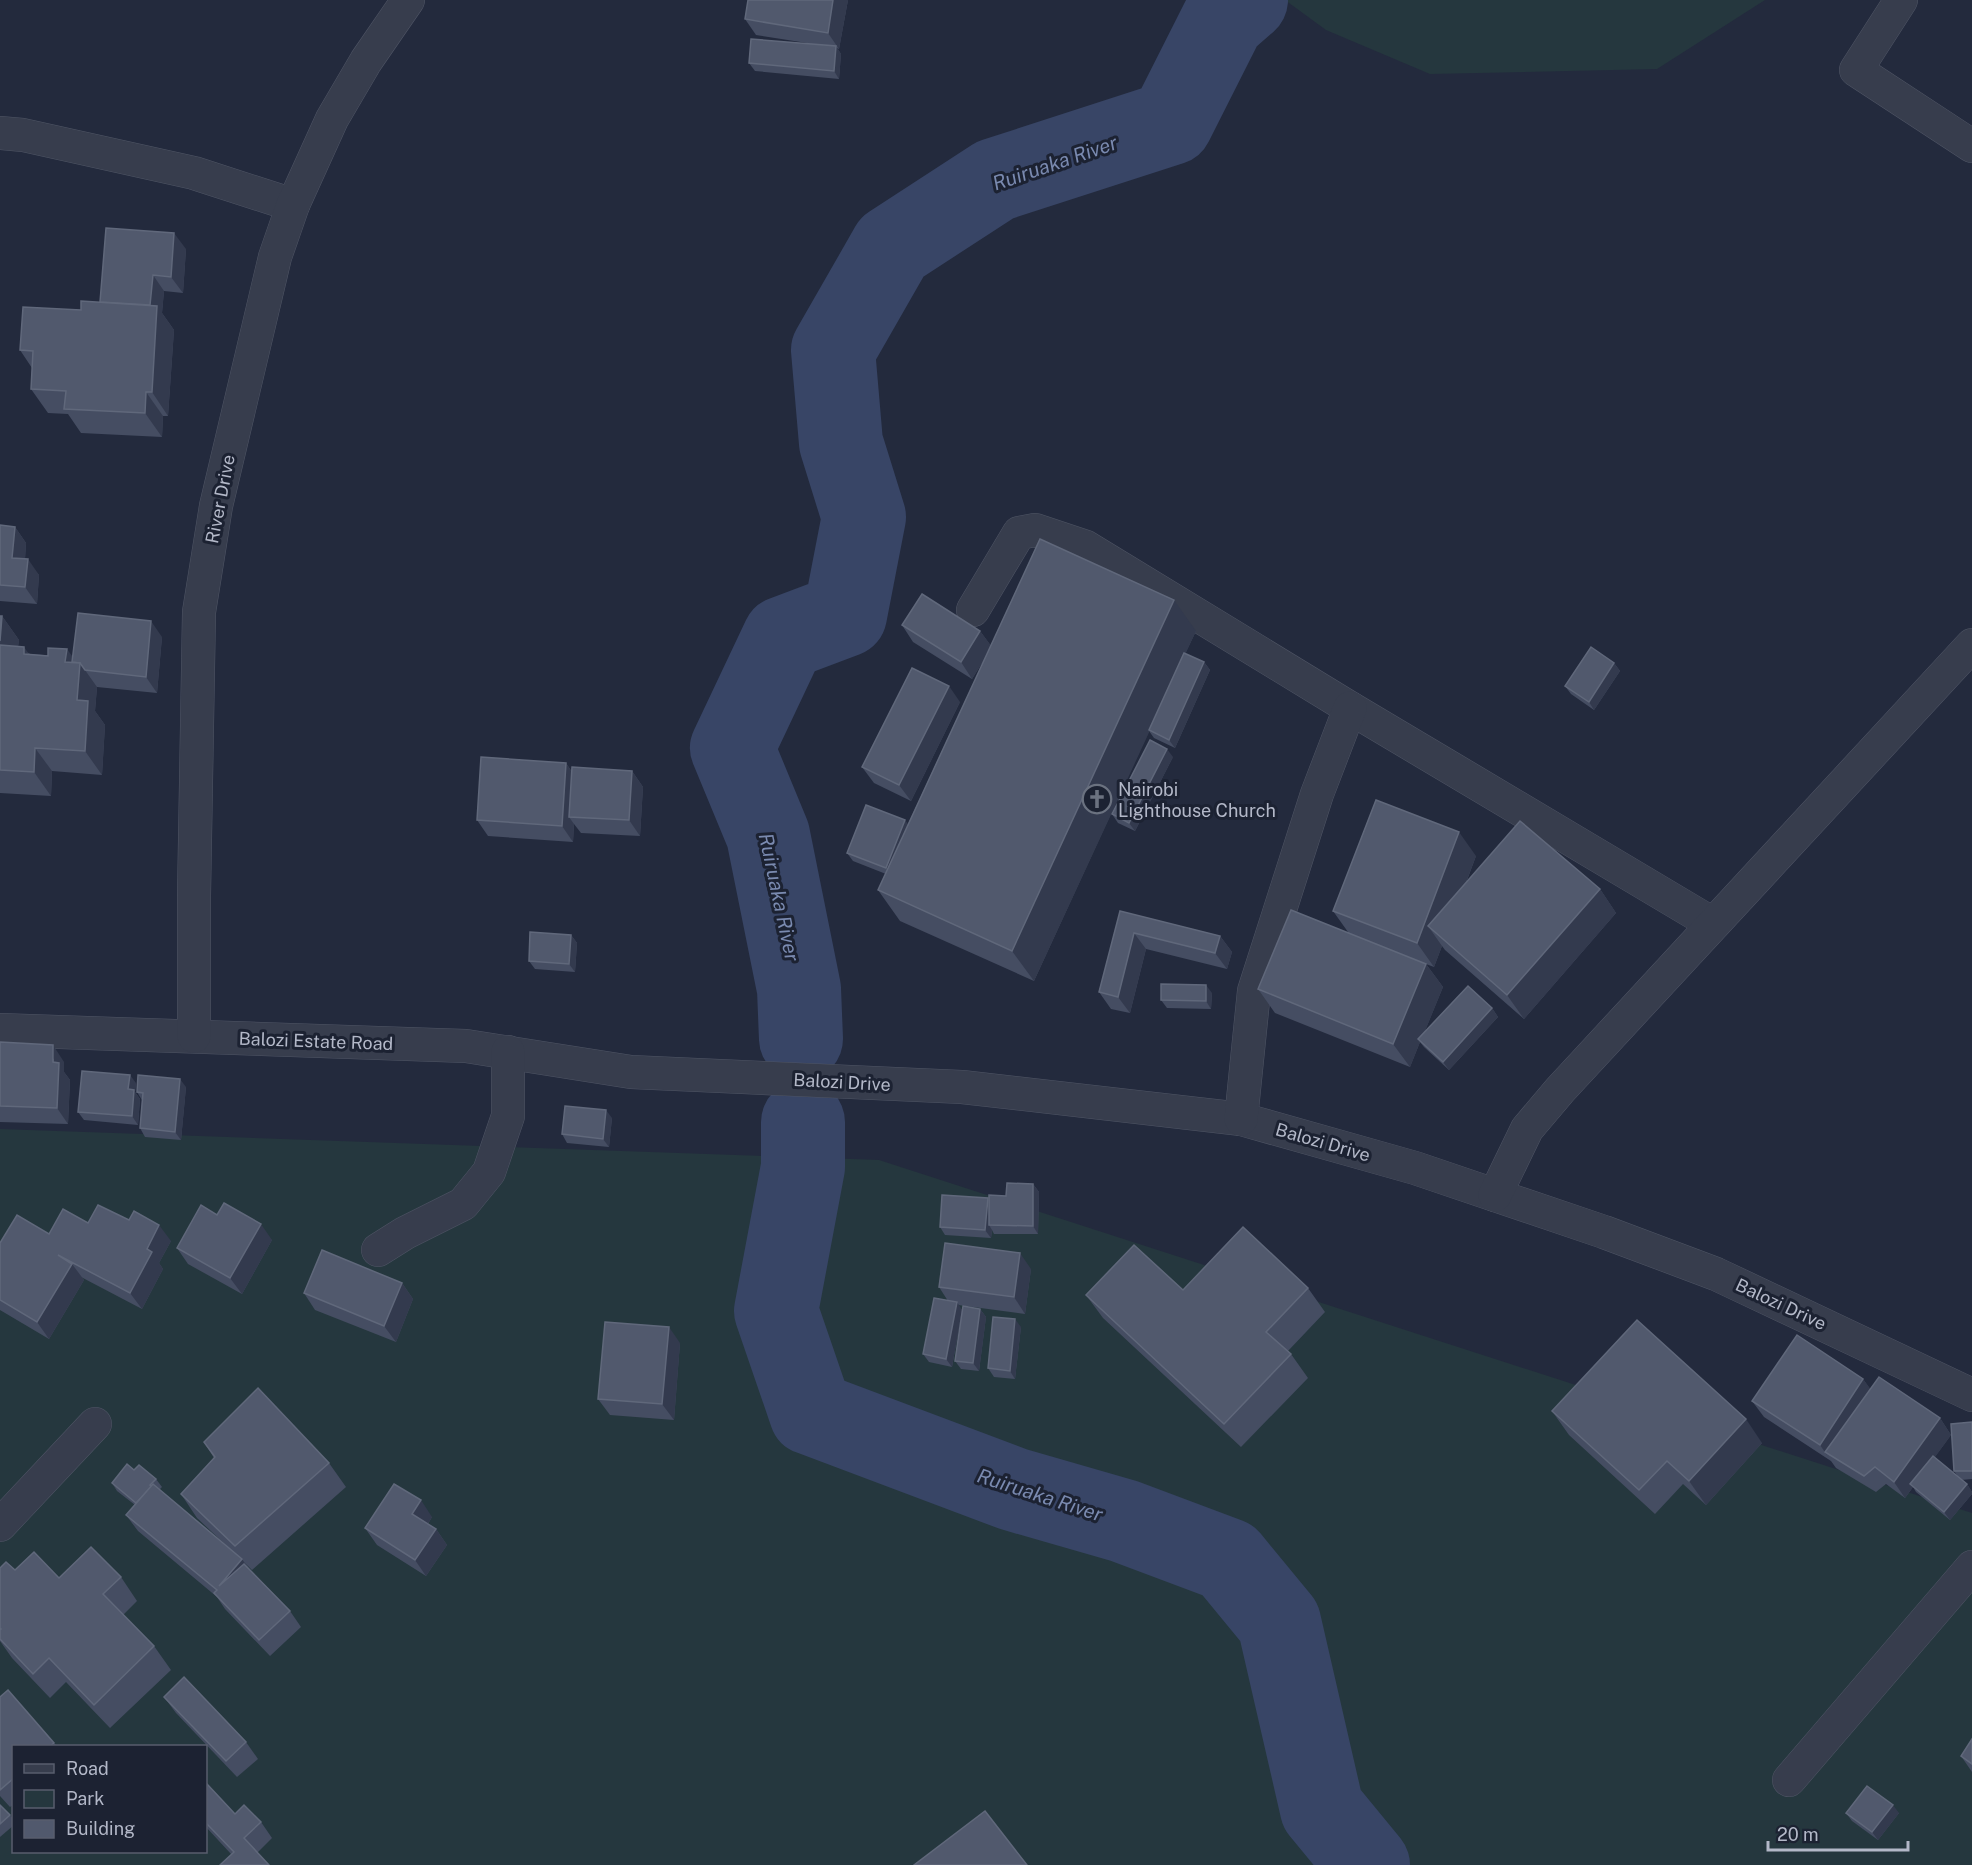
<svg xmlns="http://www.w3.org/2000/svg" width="1972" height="1865" viewBox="0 0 1972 1865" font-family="'Public Sans',sans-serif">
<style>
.green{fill:#25373e;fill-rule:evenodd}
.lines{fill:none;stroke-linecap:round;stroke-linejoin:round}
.river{stroke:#384566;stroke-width:84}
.minor-casing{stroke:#4f5565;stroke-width:34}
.minor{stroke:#373d4d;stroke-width:33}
.wall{fill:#454d62}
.shaded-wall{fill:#333a4e}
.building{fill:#51596d;stroke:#60687b;stroke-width:1.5}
.labels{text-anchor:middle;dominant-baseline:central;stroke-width:6;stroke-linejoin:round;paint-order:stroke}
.street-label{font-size:18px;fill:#b3b8c8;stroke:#1c2232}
.poi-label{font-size:18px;fill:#b3b8c8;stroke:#1c2232;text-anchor:start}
.water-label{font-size:20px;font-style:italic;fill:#7a8ab0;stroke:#1c2232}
</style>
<rect width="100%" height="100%" fill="#232a3d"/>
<g class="green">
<path d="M 1285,0 L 1765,0 L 1657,69 L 1430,74 L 1326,30 Z"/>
<path d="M 0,1129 L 879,1160 L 1972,1513 L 1972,1865 L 0,1865 ZM 14,1746 L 206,1746 L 206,1852 L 14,1852 Z"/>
</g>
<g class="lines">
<g class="river">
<path d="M 801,1039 L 799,989 L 768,835 L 732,748 L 784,638 L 845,615 L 864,517 L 841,443 L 833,350 L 892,247 L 995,180 L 1171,123 L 1223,20 L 1246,0"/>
<path d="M 803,1122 L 803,1167 L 776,1311 L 811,1413 L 1013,1489 L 1124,1521 L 1228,1560 L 1279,1622 L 1322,1809 L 1368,1865"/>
</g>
<g class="minor-casing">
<g id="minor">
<path d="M 1901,0 L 1856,70 L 1972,146"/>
<path d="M 0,133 L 23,135 L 194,173 L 293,205"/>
<path d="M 973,610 L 1019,533 L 1035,530 L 1086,547 L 1350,708 L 1713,924"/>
<path d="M 0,1030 L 466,1046 L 631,1072 L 962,1087 L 1241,1119 L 1415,1168 L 1604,1232 L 1716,1274 L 1972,1395"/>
<path d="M 194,1036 L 194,896 L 199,612 L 216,506 L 275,257 L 293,205 L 332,119 L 366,61 L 408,0"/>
<path d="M 1241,1119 L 1254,991 L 1317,794 L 1350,708"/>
<path d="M 1495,1195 L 1527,1129 L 1560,1090 L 1972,645"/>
<path d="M 378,1250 L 405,1233 L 463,1204 L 489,1172 L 508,1116 L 508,1052"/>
<path d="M 0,1525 L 95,1424"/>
<path d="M 1789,1780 L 1972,1567"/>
</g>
</g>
<use href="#minor" class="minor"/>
</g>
<g class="wall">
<path d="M 848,0 L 839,49 L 837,48 L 841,54 L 839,79 L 755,71 L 749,63 L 807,43 L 756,35 L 745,19 Z"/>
<path d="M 186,249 L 183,293 L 164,291 L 162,313 L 174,330 L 168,416 L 163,416 L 162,437 L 81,433 L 68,414 L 48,413 L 31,389 L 32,368 L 20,350 L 81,310 L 101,302 Z"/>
<path d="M 0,525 L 15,527 L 26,543 L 25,559 L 39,575 L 37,604 L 0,601 Z"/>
<path d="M 0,616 L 2,616 L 19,640 L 18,646 L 30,654 L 73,657 L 162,637 L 157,693 L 97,687 L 95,711 L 105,725 L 102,775 L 52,771 L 51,796 L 0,793 Z"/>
<path d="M 902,625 L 980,631 L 991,646 L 1196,631 L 1185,654 L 1204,662 L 1210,670 L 1175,748 L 1154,738 L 1149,731 L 1034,981 L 900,921 L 878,890 L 886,874 L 853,861 L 847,853 L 908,824 L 985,658 L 972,679 L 913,642 Z"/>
<path d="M 1614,663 L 1620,671 L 1594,710 L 1571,694 L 1565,686 Z"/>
<path d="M 960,702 L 911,801 L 874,783 L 862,767 Z"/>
<path d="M 1173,757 L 1135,831 L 1118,823 L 1112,814 Z"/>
<path d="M 566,763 L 572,772 L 632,771 L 643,787 L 640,836 L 581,833 L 574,824 L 573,842 L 488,836 L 477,820 Z"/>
<path d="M 1476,856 L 1466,883 L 1600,889 L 1616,913 L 1524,1019 L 1445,950 L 1442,946 L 1434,967 L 1426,964 L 1443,987 L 1424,1033 L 1492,1008 L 1498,1017 L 1449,1070 L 1424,1047 L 1420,1042 L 1410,1067 L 1275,1013 L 1258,989 L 1348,932 L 1333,911 Z"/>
<path d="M 1120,911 L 1220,936 L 1232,952 L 1227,969 L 1146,949 L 1130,1013 L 1111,1009 L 1099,992 Z"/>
<path d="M 571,935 L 577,943 L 575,972 L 535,969 L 529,961 Z"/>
<path d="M 1212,993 L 1211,1009 L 1167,1008 L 1161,1000 Z"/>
<path d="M 0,1042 L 64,1062 L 64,1072 L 70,1080 L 68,1124 L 0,1122 Z"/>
<path d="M 136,1083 L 135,1092 L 140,1099 L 138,1125 L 84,1120 L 78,1112 Z"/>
<path d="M 186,1087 L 181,1140 L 145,1137 L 140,1128 L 142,1100 L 137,1092 Z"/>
<path d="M 612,1118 L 609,1147 L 567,1143 L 562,1134 Z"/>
<path d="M 1033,1184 L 1039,1192 L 1038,1234 L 994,1234 L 992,1230 L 991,1238 L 945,1235 L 940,1227 L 989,1200 L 1006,1196 Z"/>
<path d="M 217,1215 L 272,1240 L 242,1294 L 188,1264 L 177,1248 Z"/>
<path d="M 88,1223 L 171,1241 L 159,1263 L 163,1269 L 142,1309 L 81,1277 L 84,1280 L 49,1339 L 0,1310 L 0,1243 L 49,1234 Z"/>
<path d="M 1031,1269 L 1025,1314 L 958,1305 L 962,1310 L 980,1309 L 986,1317 L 979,1371 L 961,1369 L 955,1361 L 961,1317 L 952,1367 L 929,1362 L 923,1354 L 948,1301 L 939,1287 Z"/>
<path d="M 402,1283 L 413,1299 L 396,1342 L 315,1310 L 304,1293 Z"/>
<path d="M 1308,1288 L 1325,1312 L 1288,1351 L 1291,1354 L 1308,1378 L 1241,1447 L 1103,1318 L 1086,1295 Z"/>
<path d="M 1021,1327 L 1015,1379 L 994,1377 L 988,1368 Z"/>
<path d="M 680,1343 L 674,1420 L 610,1415 L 598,1399 Z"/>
<path d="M 1863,1379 L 1870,1389 L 1940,1418 L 1951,1435 L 1934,1458 L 1959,1478 L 1954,1471 L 1972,1422 L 1972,1479 L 1961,1480 L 1967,1484 L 1972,1492 L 1972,1494 L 1950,1520 L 1916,1492 L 1913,1487 L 1905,1498 L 1886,1484 L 1876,1492 L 1836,1468 L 1831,1461 L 1764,1417 L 1752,1401 Z"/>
<path d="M 1552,1411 L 1762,1443 L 1706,1505 L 1683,1484 L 1655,1514 L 1569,1435 Z"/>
<path d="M 204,1442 L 329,1463 L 346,1487 L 252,1570 L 245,1563 L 249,1568 L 290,1611 L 301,1627 L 270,1656 L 225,1609 L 217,1597 L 138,1531 L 126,1515 L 135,1505 L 117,1491 L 112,1483 L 134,1470 L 156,1479 L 162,1487 L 159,1490 L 229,1548 L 197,1518 L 181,1494 L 214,1458 Z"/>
<path d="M 432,1517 L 428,1524 L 436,1529 L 447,1545 L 426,1576 L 377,1545 L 365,1528 Z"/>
<path d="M 0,1568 L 59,1578 L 121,1577 L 137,1601 L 123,1615 L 154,1646 L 171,1670 L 110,1728 L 66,1682 L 50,1698 L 12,1658 L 0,1641 Z"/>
<path d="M 0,1697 L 54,1743 L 57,1746 L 14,1746 L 14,1804 L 10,1807 L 0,1796 Z"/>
<path d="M 164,1697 L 246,1742 L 258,1759 L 237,1777 L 176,1713 Z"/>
<path d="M 1972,1739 L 1972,1772 L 1961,1756 Z"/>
<path d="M 206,1785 L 235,1814 L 261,1822 L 272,1838 L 257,1853 L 231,1854 L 206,1827 Z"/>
<path d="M 0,1805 L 10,1815 L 14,1820 L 14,1825 L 0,1837 Z"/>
<path d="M 1846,1813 L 1899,1813 L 1878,1840 L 1852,1821 Z"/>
</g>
<g class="shaded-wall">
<path d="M 833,0 L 848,0 L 839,49 L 828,33 Z"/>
<path d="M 836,46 L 841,54 L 839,79 L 834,71 Z"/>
<path d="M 174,233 L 186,249 L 183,293 L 171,277 Z"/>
<path d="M 153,275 L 164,291 L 162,313 L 174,330 L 168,416 L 152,392 L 150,306 Z"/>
<path d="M 146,392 L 163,416 L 162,437 L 145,413 Z"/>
<path d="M 15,527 L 26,543 L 24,574 L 12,558 Z"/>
<path d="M 28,559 L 39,575 L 37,604 L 25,587 Z"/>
<path d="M 1174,600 L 1196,631 L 1034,981 L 1012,951 Z"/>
<path d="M 2,616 L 19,640 L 16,669 L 0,645 Z"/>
<path d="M 151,621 L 162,637 L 157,693 L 146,677 Z"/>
<path d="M 980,631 L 992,647 L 972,679 L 961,662 Z"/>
<path d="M 24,647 L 41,671 L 24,654 Z"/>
<path d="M 67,649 L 80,667 L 80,663 L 97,687 L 95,711 L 105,725 L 102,775 L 85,751 L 77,700 L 65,662 Z"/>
<path d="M 1204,662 L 1210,670 L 1175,748 L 1169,740 Z"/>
<path d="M 1614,663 L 1620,671 L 1594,710 L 1589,702 Z"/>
<path d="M 949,686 L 960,702 L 911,801 L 899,785 Z"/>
<path d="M 35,748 L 52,771 L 51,796 L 34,772 Z"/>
<path d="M 1167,749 L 1173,757 L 1135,831 L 1129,823 Z"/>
<path d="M 566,763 L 577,780 L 569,817 L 574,824 L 573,842 L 562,826 Z"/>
<path d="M 632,771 L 643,787 L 640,836 L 629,820 Z"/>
<path d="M 905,820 L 911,828 L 892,876 L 886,868 Z"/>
<path d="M 1459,832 L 1476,856 L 1444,940 L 1428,926 L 1442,946 L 1434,967 L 1417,943 Z"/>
<path d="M 1600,889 L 1616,913 L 1524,1019 L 1507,995 Z"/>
<path d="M 1134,933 L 1146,949 L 1130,1013 L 1118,997 Z"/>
<path d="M 571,935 L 577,943 L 575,972 L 569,964 Z"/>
<path d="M 1220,936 L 1232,952 L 1227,969 L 1215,953 Z"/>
<path d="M 1426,964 L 1443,987 L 1421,1041 L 1418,1039 L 1420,1042 L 1410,1067 L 1393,1044 Z"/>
<path d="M 1206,985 L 1212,993 L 1211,1009 L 1206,1001 Z"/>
<path d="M 1492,1008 L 1498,1017 L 1449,1070 L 1443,1062 Z"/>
<path d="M 53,1045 L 64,1062 L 64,1072 L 70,1080 L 68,1124 L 57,1108 Z"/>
<path d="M 130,1075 L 136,1083 L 135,1092 L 140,1099 L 138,1125 L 132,1116 L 128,1089 Z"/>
<path d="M 180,1079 L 186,1087 L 181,1140 L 175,1132 Z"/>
<path d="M 606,1110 L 612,1118 L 609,1147 L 603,1139 Z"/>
<path d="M 1033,1184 L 1039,1192 L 1038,1234 L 1033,1226 Z"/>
<path d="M 988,1198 L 993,1206 L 989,1225 L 992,1230 L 991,1238 L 985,1230 Z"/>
<path d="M 261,1224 L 272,1240 L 242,1294 L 230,1278 Z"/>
<path d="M 159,1225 L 171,1241 L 159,1263 L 163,1269 L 142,1309 L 130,1293 L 147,1249 Z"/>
<path d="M 1020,1253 L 1031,1269 L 1025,1314 L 1014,1297 Z"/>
<path d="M 72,1264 L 84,1280 L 49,1339 L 37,1322 Z"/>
<path d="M 402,1283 L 413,1299 L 396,1342 L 384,1326 Z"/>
<path d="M 957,1302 L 962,1310 L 952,1367 L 946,1359 Z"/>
<path d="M 980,1309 L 986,1317 L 979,1371 L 973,1363 Z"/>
<path d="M 1015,1319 L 1021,1327 L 1015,1379 L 1010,1371 Z"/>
<path d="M 669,1327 L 680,1343 L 674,1420 L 662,1404 Z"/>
<path d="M 1863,1379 L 1875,1395 L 1825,1452 L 1831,1461 L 1820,1445 Z"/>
<path d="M 1940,1418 L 1951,1435 L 1914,1486 L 1910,1484 L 1913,1487 L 1905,1498 L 1894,1482 Z"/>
<path d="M 1746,1419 L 1762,1443 L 1706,1505 L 1689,1481 Z"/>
<path d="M 1967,1484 L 1972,1492 L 1972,1494 L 1950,1520 L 1944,1512 Z"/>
<path d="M 421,1500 L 432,1517 L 424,1530 L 412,1514 Z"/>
<path d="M 436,1529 L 447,1545 L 426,1576 L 415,1560 Z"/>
<path d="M 242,1559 L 253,1575 L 219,1586 Z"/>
<path d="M 1893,1805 L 1899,1813 L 1878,1840 L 1872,1832 Z"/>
</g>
<g class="building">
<path d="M 748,0 L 833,0 L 828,33 L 745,19 Z"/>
<path d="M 751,39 L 836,46 L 834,71 L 749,63 Z"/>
<path d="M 106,228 L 174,233 L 171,277 L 153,275 L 150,305 L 100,302 Z"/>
<path d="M 81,301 L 157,306 L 152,392 L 146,392 L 145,413 L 64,409 L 66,391 L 31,389 L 33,351 L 20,350 L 23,307 L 81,310 Z"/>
<path d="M 0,525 L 15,527 L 12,558 L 28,559 L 25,587 L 0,585 Z"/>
<path d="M 1040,539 L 1174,600 L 1012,951 L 878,890 Z"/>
<path d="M 922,594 L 980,631 L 961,662 L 902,625 Z"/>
<path d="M 78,613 L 151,621 L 146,677 L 85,670 L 80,663 L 72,662 Z"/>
<path d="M 0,616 L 2,616 L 0,641 Z"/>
<path d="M 0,645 L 24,647 L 24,654 L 48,656 L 48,648 L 67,649 L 65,662 L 80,663 L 77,700 L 88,701 L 85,751 L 35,748 L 34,772 L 0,770 Z"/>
<path d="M 1591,647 L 1614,663 L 1589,702 L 1565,686 Z"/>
<path d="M 1184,653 L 1204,662 L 1169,740 L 1149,730 Z"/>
<path d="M 912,668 L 949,686 L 899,785 L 862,767 Z"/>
<path d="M 1150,740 L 1167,749 L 1129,823 L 1112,814 Z"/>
<path d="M 481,757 L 566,763 L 562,826 L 477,820 Z"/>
<path d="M 572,767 L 632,771 L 629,820 L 569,817 Z"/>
<path d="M 1376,800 L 1459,832 L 1417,943 L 1333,911 Z"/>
<path d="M 866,805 L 905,820 L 886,868 L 847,853 Z"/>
<path d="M 1520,821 L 1600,889 L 1507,995 L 1428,926 Z"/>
<path d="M 1291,910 L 1426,964 L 1393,1044 L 1258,989 Z"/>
<path d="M 1120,911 L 1220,936 L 1215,953 L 1134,933 L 1118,997 L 1099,992 Z"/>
<path d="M 530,932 L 571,935 L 569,964 L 529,961 Z"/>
<path d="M 1161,984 L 1206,985 L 1206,1001 L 1161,1000 Z"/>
<path d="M 1468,986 L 1492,1008 L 1443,1062 L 1418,1039 Z"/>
<path d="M 0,1042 L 53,1045 L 53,1062 L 59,1063 L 57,1108 L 0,1106 Z"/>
<path d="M 82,1071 L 130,1075 L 128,1089 L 134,1090 L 132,1116 L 78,1112 Z"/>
<path d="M 138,1075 L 180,1079 L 175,1132 L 140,1128 L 143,1093 L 137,1092 Z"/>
<path d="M 565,1106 L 606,1110 L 603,1139 L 562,1134 Z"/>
<path d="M 1007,1183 L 1033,1184 L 1033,1226 L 989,1225 L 989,1195 L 1006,1196 Z"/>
<path d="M 942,1195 L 988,1198 L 985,1230 L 940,1227 Z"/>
<path d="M 224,1203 L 261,1224 L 230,1278 L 177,1248 L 201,1205 L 217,1215 Z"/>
<path d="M 98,1205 L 129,1220 L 134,1211 L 159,1225 L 147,1249 L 152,1252 L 130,1293 L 58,1255 L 72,1264 L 37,1322 L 0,1300 L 0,1243 L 17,1215 L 49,1234 L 63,1209 L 88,1223 Z"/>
<path d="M 1243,1227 L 1308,1288 L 1266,1332 L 1291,1354 L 1224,1424 L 1086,1295 L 1134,1245 L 1183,1290 Z"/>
<path d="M 945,1243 L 1020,1253 L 1014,1297 L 939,1287 Z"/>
<path d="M 322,1250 L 402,1283 L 384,1326 L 304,1293 Z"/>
<path d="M 934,1298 L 957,1302 L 946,1359 L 923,1354 Z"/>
<path d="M 963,1306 L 980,1309 L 973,1363 L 955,1361 Z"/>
<path d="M 993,1317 L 1015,1319 L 1010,1371 L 988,1368 Z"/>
<path d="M 1637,1320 L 1746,1419 L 1689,1481 L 1667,1461 L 1639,1490 L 1552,1411 Z"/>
<path d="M 605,1322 L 669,1327 L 662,1404 L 598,1399 Z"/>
<path d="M 1797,1335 L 1863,1379 L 1820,1445 L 1752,1401 Z"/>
<path d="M 1879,1377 L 1940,1418 L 1894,1482 L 1875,1467 L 1864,1476 L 1825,1452 Z"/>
<path d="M 258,1388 L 329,1463 L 235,1546 L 181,1494 L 215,1457 L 204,1442 Z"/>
<path d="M 1972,1422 L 1972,1471 L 1954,1471 L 1951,1424 Z"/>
<path d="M 1933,1456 L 1967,1484 L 1944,1512 L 1910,1484 Z"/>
<path d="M 127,1464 L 134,1470 L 139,1465 L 156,1479 L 150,1485 L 152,1486 L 136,1503 L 112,1483 Z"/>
<path d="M 153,1484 L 242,1559 L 219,1586 L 244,1564 L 290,1611 L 259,1640 L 214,1593 L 217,1590 L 126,1515 Z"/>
<path d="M 394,1484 L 421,1500 L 412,1514 L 436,1529 L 415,1560 L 365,1528 Z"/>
<path d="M 91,1547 L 121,1577 L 103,1594 L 154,1646 L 94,1705 L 49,1658 L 33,1674 L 0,1639 L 0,1630 L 1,1629 L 0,1628 L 0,1568 L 6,1562 L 15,1570 L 34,1552 L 59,1578 Z"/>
<path d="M 184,1677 L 246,1742 L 226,1761 L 164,1697 Z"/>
<path d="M 8,1690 L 54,1743 L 50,1746 L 14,1746 L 14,1778 L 0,1790 L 0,1697 Z"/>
<path d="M 1972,1739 L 1972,1764 L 1961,1756 Z"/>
<path d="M 207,1784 L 235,1814 L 244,1805 L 261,1822 L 244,1838 L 269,1865 L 220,1865 L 234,1852 L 206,1823 L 206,1785 Z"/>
<path d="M 1867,1786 L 1893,1805 L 1872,1832 L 1846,1813 Z"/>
<path d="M 0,1805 L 10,1815 L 0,1824 Z"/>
<path d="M 985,1811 L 1027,1865 L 914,1865 Z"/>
</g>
<defs>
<g id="church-ring" transform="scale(1.5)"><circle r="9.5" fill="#1c2232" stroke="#6b7280" stroke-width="1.5"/><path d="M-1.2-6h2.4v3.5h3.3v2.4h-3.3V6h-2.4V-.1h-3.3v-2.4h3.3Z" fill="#6b7280"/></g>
</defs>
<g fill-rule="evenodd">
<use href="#church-ring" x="1097" y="799"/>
</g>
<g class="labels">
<g class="street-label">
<text transform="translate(220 499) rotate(-79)">River Drive</text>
<text transform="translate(316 1041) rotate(2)">Balozi Estate Road</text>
<text transform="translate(842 1082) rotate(3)">Balozi Drive</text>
<text transform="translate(1323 1142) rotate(16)">Balozi Drive</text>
<text transform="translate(1781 1304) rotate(25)">Balozi Drive</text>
</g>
<g class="poi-label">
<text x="1118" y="789">Nairobi<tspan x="1118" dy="21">Lighthouse Church</tspan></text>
</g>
<g class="water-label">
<text transform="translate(1055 163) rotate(-19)">Ruiruaka River</text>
<text transform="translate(779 897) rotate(78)">Ruiruaka River</text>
<text transform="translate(1040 1495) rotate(18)">Ruiruaka River</text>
</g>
</g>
<rect x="12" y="1745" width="195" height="108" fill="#1c2232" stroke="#585e6e" stroke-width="1.5"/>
<rect x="24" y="1764" width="30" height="9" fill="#373d4d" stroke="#585e6e" stroke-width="1.5"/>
<text x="66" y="1775" font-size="18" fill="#b3b8c8">Road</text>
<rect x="24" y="1790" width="30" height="18" fill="#25373e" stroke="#585e6e" stroke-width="1.5"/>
<text x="66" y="1805" font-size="18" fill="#b3b8c8">Park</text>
<rect x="24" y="1820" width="30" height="18" fill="#51596d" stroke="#585e6e" stroke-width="1.5"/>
<text x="66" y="1835" font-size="18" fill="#b3b8c8">Building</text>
<path d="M1768 1841v9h140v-9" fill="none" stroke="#b3b8c8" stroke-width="3"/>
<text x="1777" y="1841" font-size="18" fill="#b3b8c8" stroke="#1c2232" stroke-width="4.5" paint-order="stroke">20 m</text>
</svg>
